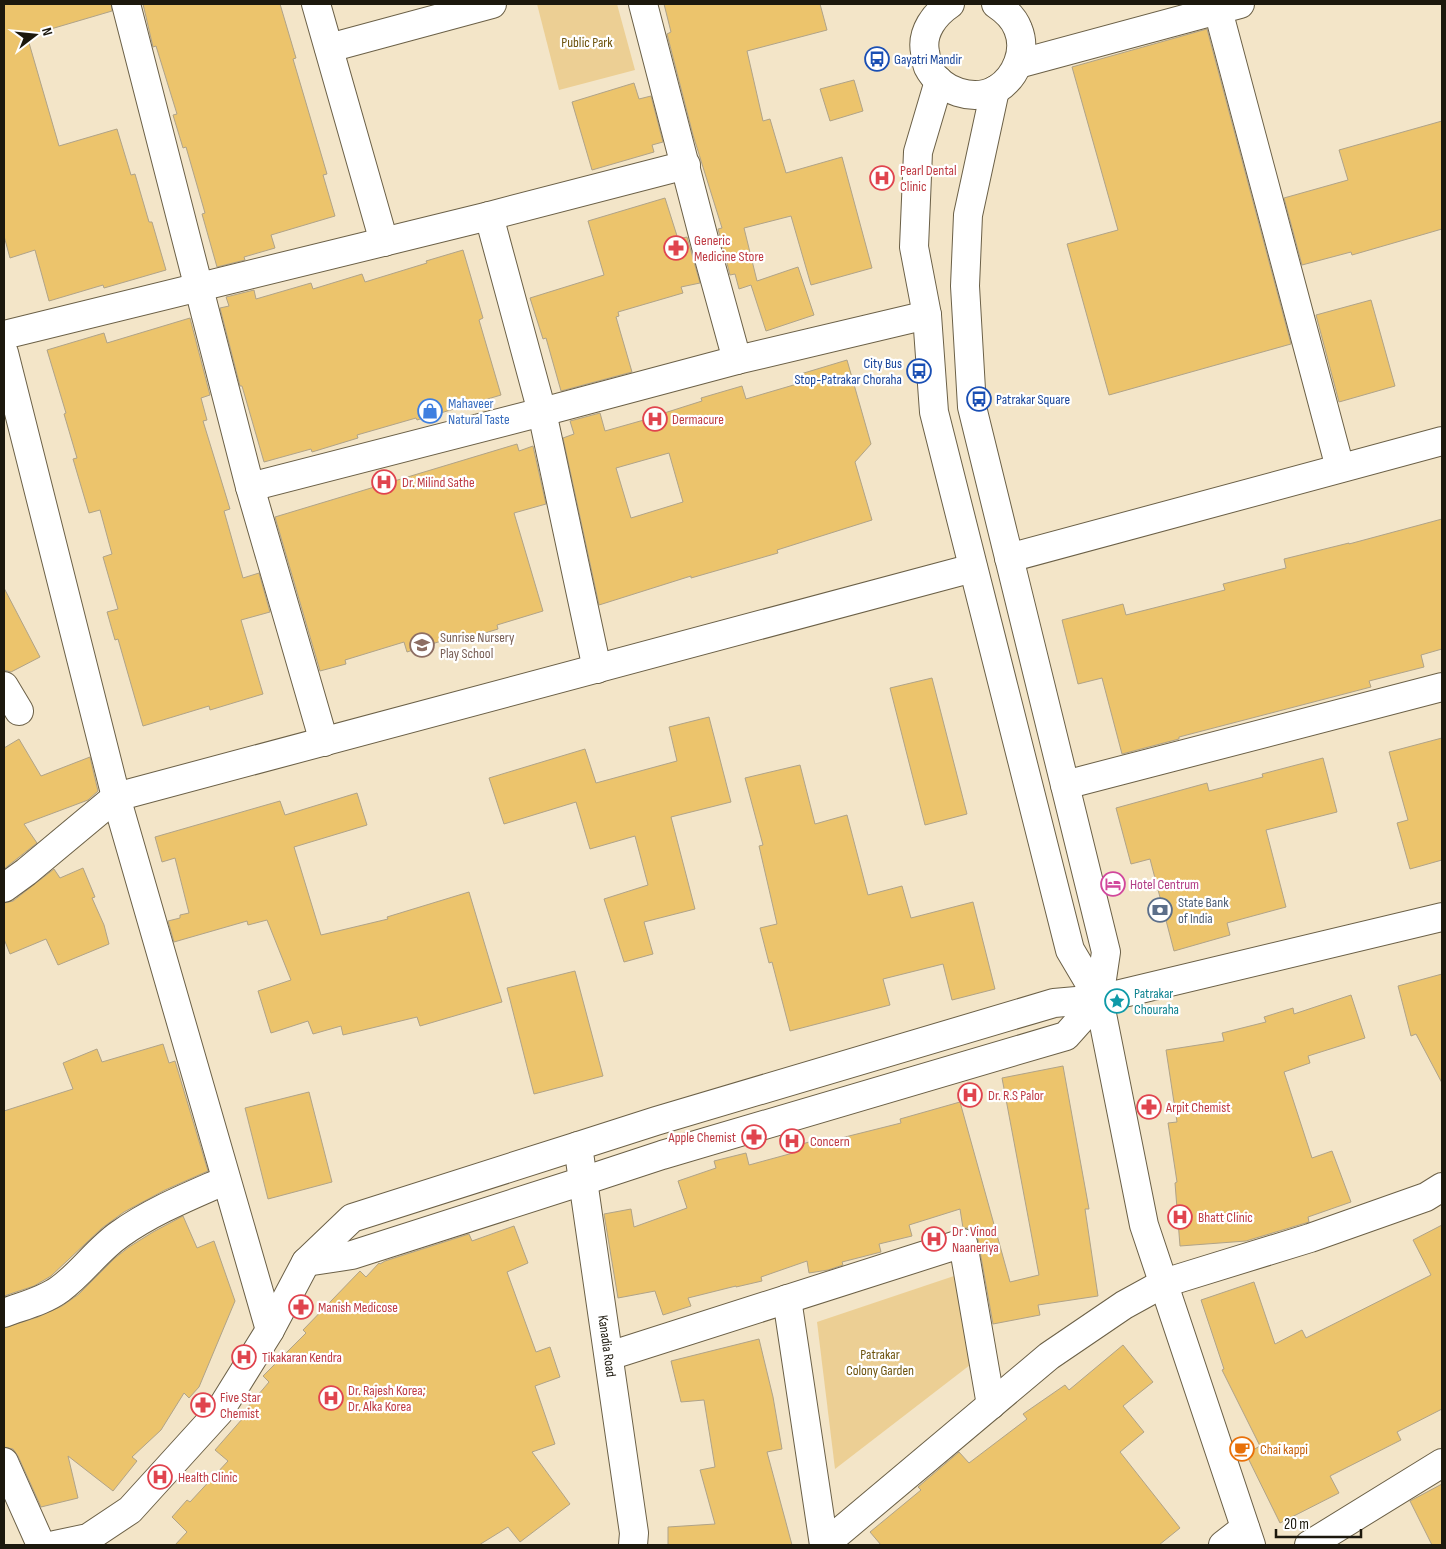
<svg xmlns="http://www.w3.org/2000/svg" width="1446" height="1549" viewBox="0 0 1446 1549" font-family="'Sofia Sans Condensed',sans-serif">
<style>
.green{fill:#eccf94}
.building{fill:#ecc46c;stroke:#b0a388;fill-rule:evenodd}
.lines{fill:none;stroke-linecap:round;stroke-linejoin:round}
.minor-casing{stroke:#6b6047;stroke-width:30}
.tertiary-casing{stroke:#6b6047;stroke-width:30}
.secondary-casing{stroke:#6b6047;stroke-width:30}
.minor{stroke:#fff;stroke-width:28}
.tertiary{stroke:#fff;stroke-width:28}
.secondary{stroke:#fff;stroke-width:28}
.labels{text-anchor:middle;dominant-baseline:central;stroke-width:4.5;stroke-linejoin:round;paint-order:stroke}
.park-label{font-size:14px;fill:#6c520c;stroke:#fff}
.transit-label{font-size:14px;fill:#164399;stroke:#fff;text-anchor:start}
.health-label{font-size:14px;fill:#be3a42;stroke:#fff;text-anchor:start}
.shop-label{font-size:14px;fill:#366cbe;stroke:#fff;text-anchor:start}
.education-label{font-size:14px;fill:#785e54;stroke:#fff;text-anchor:start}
.hotel-label{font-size:14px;fill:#b23c85;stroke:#fff;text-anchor:start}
.service-label{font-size:14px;fill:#4e5e75;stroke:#fff;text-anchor:start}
.culture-label{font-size:14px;fill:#0d838f;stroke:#fff;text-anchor:start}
.street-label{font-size:14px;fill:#1c180d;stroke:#fff}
.food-label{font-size:14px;fill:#c56008;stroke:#fff;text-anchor:start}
</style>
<rect width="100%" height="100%" fill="#f3e5c8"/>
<g class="green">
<path d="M 537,4 L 617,4 L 635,70 L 559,90 Z"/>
<path d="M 954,1276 L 970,1365 L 835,1469 L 817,1322 Z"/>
</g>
<g class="building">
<path d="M 4,4 L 111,4 L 112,11 L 27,36 L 59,146 L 117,129 L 131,175 L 135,174 L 149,222 L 152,222 L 166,270 L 104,288 L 103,285 L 49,301 L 35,250 L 10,258 L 4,236 Z"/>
<path d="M 143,4 L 280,4 L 296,58 L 293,59 L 327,174 L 323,175 L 335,216 L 271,235 L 275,248 L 244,257 L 245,260 L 217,267 L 202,214 L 205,213 L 186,147 L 183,148 L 173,115 L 177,114 L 156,46 L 153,47 Z"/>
<path d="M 664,4 L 820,4 L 827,30 L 747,51 L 763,121 L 770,119 L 786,173 L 842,157 L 872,268 L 811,285 L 791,216 L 744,228 L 757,281 L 798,267 L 814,315 L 766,331 L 751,285 L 739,289 L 735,274 L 730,275 L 718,229 L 722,228 L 693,135 L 667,34 L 671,32 Z"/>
<path d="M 1207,29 L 1291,344 L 1109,395 L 1067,244 L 1118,230 L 1072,67 Z"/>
<path d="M 854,80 L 863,111 L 830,121 L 820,89 Z"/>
<path d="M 634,83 L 639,99 L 651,96 L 663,142 L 652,145 L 654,152 L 592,170 L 572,102 Z"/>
<path d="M 1442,121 L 1442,229 L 1352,255 L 1351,252 L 1302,265 L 1284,198 L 1348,180 L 1339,150 Z"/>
<path d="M 665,198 L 678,239 L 687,237 L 700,283 L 681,287 L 683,293 L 618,312 L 619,316 L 616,317 L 632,372 L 561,391 L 546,338 L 543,339 L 530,298 L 604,275 L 588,221 Z"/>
<path d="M 463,250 L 483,318 L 479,320 L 501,395 L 417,420 L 416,418 L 357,435 L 358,438 L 312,452 L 311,449 L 264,462 L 242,386 L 240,386 L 220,308 L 229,306 L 226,297 L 254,290 L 256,299 L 311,283 L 313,289 L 362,274 L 365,282 L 427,263 L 426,261 Z"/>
<path d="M 1371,300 L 1395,386 L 1339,402 L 1316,315 Z"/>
<path d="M 190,318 L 210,395 L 201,398 L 207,420 L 203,421 L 230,509 L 224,511 L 243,578 L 259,573 L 270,612 L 241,620 L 263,694 L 210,710 L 209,706 L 143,726 L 118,639 L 115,640 L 107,612 L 118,609 L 103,557 L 112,554 L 100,510 L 89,513 L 73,459 L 77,458 L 64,414 L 66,413 L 47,350 L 104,333 L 107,343 Z"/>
<path d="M 847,360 L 871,444 L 855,462 L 872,520 L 777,550 L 778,553 L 691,578 L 691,576 L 599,605 L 563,438 L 574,434 L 570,421 L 600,413 L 605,431 L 658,416 L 658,415 L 702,401 L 701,398 L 742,386 L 746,399 L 797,384 L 794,376 ZM 669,453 L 683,502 L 631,518 L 616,468 Z"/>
<path d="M 517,444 L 519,451 L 533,446 L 546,504 L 514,513 L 543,611 L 497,625 L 498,629 L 462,640 L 460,635 L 407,652 L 404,642 L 345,660 L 346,664 L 320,671 L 275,517 Z"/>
<path d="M 1442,519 L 1442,649 L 1421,655 L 1424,667 L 1369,681 L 1371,687 L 1179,737 L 1179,739 L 1122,754 L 1102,678 L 1078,684 L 1062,620 L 1123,604 L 1126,615 L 1225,590 L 1223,584 L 1286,568 L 1284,559 L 1349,543 L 1349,544 Z"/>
<path d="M 4,588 L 40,657 L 11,672 L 4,670 Z"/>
<path d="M 932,678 L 967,814 L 925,825 L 890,688 Z"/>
<path d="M 709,717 L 731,802 L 671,817 L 695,909 L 644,922 L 653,954 L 624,962 L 604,899 L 648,885 L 635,836 L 590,849 L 576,802 L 504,824 L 489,778 L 585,749 L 596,783 L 677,761 L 669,727 Z"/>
<path d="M 1442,738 L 1442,860 L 1410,869 L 1397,823 L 1408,820 L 1389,752 Z"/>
<path d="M 19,739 L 41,776 L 90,757 L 98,791 L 88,800 L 24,824 L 37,843 L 4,869 L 4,748 Z"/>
<path d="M 1323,758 L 1337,812 L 1266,830 L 1286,907 L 1227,923 L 1230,935 L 1174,951 L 1150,859 L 1131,864 L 1116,808 L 1207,783 L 1209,791 L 1263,777 L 1262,774 Z"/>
<path d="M 800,765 L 815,824 L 847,815 L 868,895 L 902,886 L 911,918 L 973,902 L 995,989 L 952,1000 L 943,964 L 883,979 L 890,1005 L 790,1031 L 772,962 L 769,963 L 760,928 L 777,924 L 759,846 L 763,845 L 745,778 Z"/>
<path d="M 357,793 L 367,825 L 294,847 L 321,935 L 388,919 L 387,917 L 469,892 L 502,1002 L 420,1026 L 417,1017 L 343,1035 L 341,1026 L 313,1034 L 308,1021 L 271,1033 L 258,991 L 291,980 L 267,920 L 248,925 L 247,921 L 174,942 L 168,921 L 180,918 L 180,915 L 189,913 L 175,858 L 162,862 L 155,837 L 280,801 L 285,815 Z"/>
<path d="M 83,868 L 95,897 L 92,898 L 104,925 L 109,944 L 58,965 L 46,939 L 10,954 L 4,939 L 4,903 L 13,901 L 54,869 L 60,878 Z"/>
<path d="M 575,971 L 603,1076 L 534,1094 L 507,988 Z"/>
<path d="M 1442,974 L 1442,1083 L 1416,1034 L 1411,1036 L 1398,986 Z"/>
<path d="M 1351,995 L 1365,1038 L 1308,1056 L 1310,1063 L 1284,1072 L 1312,1158 L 1332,1151 L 1351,1202 L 1308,1217 L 1309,1222 L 1246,1241 L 1180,1246 L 1175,1183 L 1177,1182 L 1168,1123 L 1177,1122 L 1166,1050 L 1224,1041 L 1222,1033 L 1266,1022 L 1264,1017 L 1293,1008 L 1294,1014 Z"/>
<path d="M 163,1044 L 169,1063 L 175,1061 L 208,1171 L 165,1190 L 124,1212 L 102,1228 L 51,1276 L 34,1286 L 4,1296 L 4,1111 L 73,1089 L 63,1063 L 97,1049 L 102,1062 Z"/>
<path d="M 1063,1066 L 1089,1209 L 1085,1209 L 1098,1296 L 1038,1305 L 1040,1315 L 993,1324 L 978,1240 L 974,1232 L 968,1228 L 963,1228 L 960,1209 L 909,1225 L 912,1236 L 879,1244 L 881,1252 L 842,1262 L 843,1265 L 828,1270 L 809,1273 L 807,1261 L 761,1277 L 762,1281 L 736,1287 L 736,1286 L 688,1298 L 691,1306 L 663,1315 L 655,1291 L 618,1298 L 604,1214 L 631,1209 L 634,1227 L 687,1208 L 678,1181 L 716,1168 L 714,1161 L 746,1153 L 749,1165 L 793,1153 L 791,1147 L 820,1139 L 821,1143 L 901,1123 L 900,1119 L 960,1102 L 1010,1282 L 1039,1275 L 1002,1078 Z"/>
<path d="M 309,1092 L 332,1182 L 268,1199 L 245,1108 Z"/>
<path d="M 183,1216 L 197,1248 L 214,1241 L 235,1301 L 199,1387 L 189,1398 L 184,1393 L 161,1430 L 132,1457 L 137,1461 L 113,1491 L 68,1456 L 78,1498 L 41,1507 L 18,1456 L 13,1449 L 4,1447 L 4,1328 L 38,1317 L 62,1306 L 79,1294 L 115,1258 L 129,1247 L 153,1232 Z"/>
<path d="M 1442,1225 L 1442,1409 L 1397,1432 L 1401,1440 L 1330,1476 L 1339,1493 L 1280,1523 L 1246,1454 L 1260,1446 L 1222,1370 L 1224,1369 L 1201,1300 L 1254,1282 L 1275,1344 L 1302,1330 L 1306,1338 L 1431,1275 L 1413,1240 Z"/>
<path d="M 514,1226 L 528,1263 L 507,1272 L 536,1352 L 550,1347 L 560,1377 L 535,1386 L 555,1444 L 532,1452 L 570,1504 L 520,1542 L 508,1527 L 479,1545 L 175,1545 L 187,1532 L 172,1517 L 187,1500 L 190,1502 L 228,1461 L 215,1450 L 250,1410 L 247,1408 L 269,1382 L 263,1376 L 306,1333 L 303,1330 L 360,1271 L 366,1277 L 379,1263 L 380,1264 L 385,1261 L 469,1234 L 472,1241 Z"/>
<path d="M 759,1339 L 773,1397 L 782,1449 L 767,1452 L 792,1545 L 668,1545 L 668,1527 L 715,1524 L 700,1470 L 715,1467 L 704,1400 L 681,1402 L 671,1361 Z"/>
<path d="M 1123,1345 L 1153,1382 L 1123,1406 L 1144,1432 L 1120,1452 L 1180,1528 L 1159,1545 L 881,1545 L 870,1532 L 921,1490 L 918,1487 L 959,1452 L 969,1463 L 1027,1419 L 1023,1414 L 1065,1385 L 1069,1390 Z"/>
<path d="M 1442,1484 L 1442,1545 L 1432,1545 L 1410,1501 Z"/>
</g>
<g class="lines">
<g class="minor-casing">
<g id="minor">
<path d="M 126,4 L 250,487 L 324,742"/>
<path d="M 316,4 L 384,242"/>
<path d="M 643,4 L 710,262 L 737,360"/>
<path d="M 1218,10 L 1340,468"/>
<path d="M 329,48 L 492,4"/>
<path d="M 489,216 L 542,412 L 597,669"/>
<path d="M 4,335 L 489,216 L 686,165"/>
<path d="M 4,353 L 116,797 L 270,1330"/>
<path d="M 250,487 L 542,412 L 737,360 L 927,315"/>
<path d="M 1009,558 L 1442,441"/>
<path d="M 4,686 L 19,711"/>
<path d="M 1065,785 L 1442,687"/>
<path d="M 4,888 L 26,872 L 116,797 L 973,568"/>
<path d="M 1099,999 L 1144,1225 L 1251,1545"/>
<path d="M 787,1299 L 824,1545"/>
<path d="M 4,1313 C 22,1306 44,1301 60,1289 C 82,1273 98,1249 120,1234 C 152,1211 190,1196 226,1180"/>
<path d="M 609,1356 L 963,1243 L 991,1405"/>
<path d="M 4,1462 L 41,1545"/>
<path d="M 824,1545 L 1049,1356 L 1124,1305 L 1164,1283 L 1310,1238 L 1426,1197 L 1442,1187"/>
<path d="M 1223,1545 L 1245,1528"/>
<path d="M 1309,1545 L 1442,1463"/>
</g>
</g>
<g class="tertiary-casing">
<g id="tertiary">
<path d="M 1018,64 L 1240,4"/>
<path d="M 306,1262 L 352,1255 L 583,1181"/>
<path d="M 55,1545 L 88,1538 L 130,1510 L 219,1412 L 270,1330 L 306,1262 L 352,1218 L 578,1146"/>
</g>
</g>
<g class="secondary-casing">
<g id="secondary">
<path d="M 950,4 C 935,14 921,32 925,52 C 926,56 926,62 928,67 C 940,91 974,103 997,89 C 1016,77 1027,51 1018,29 C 1014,18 1005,10 996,4"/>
<path d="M 939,81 L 918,152 L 914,247 L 927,315 L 934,412 L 1070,950 L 1099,999"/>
<path d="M 583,1181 L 662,1155 L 1066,1036 L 1099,999 L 1106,952 L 972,407 L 965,286 L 968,215 L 995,90"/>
<path d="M 633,1545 L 634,1533 L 578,1146 L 656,1121 L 1054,1003 L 1099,999 L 1442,917"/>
</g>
</g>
<use href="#minor" class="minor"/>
<use href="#tertiary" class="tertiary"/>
<use href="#secondary" class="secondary"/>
</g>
<defs>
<g id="bus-ring" transform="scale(1.25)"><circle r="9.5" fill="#fff" stroke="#1a4fb4" stroke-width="1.5"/><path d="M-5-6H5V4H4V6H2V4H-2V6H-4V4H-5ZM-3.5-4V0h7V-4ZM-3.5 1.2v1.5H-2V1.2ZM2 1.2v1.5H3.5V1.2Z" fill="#1a4fb4"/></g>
<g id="hospital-ring" transform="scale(1.25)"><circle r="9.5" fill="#fff" stroke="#e0444e" stroke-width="1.5"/><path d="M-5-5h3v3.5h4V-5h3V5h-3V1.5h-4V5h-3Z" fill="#e0444e"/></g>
<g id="pharmacy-ring" transform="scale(1.25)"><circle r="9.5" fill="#fff" stroke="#e0444e" stroke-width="1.5"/><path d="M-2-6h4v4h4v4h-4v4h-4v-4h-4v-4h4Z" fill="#e0444e"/></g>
<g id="shop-ring" transform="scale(1.25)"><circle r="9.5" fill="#fff" stroke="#3f7fe0" stroke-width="1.5"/><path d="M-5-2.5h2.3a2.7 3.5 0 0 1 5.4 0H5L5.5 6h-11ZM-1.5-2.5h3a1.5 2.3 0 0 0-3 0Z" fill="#3f7fe0"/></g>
<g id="school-ring" transform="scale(1.25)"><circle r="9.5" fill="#fff" stroke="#8d6e63" stroke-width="1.5"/><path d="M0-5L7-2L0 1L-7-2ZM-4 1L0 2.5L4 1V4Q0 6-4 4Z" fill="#8d6e63"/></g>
<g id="hotel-ring" transform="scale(1.25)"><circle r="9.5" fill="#fff" stroke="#d1479c" stroke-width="1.5"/><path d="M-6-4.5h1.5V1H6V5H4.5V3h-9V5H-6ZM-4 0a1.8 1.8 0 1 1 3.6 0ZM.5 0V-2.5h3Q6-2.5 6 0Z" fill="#d1479c"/></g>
<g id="bank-ring" transform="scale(1.25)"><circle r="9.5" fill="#fff" stroke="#5c6f8a" stroke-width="1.5"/><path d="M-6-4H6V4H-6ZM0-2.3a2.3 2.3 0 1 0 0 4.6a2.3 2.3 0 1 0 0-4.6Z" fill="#5c6f8a"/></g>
<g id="sight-ring" transform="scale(1.25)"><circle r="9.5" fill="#fff" stroke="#0f9aa8" stroke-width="1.5"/><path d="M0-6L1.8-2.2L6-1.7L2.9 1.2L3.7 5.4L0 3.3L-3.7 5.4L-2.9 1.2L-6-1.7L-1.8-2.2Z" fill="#0f9aa8"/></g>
<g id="cafe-ring" transform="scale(1.25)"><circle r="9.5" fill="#fff" stroke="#e8710a" stroke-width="1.5"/><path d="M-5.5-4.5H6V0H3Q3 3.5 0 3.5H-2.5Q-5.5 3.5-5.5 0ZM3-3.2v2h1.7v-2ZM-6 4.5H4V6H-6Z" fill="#e8710a"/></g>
</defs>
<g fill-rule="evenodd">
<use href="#bus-ring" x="877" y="59"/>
<use href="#hospital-ring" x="882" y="178"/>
<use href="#pharmacy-ring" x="676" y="248"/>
<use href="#bus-ring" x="919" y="371"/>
<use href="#bus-ring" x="979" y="399"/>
<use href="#shop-ring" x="430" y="411"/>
<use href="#hospital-ring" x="655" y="419"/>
<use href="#hospital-ring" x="384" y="482"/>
<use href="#school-ring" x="422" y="645"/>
<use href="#hotel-ring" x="1113" y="884"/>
<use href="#bank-ring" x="1160" y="910"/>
<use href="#sight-ring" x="1117" y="1001"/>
<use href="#hospital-ring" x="970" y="1095"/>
<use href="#pharmacy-ring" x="1149" y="1107"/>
<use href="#pharmacy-ring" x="754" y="1137"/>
<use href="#hospital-ring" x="792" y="1141"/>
<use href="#hospital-ring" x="1180" y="1217"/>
<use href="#hospital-ring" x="934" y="1239"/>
<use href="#pharmacy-ring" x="301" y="1307"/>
<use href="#hospital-ring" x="244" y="1357"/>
<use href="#hospital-ring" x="331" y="1398"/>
<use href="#pharmacy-ring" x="203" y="1405"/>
<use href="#cafe-ring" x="1242" y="1449"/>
<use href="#hospital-ring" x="160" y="1477"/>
</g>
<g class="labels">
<g class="park-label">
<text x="587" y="42">Public Park</text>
<text x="880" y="1354">Patrakar<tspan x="880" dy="16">Colony Garden</tspan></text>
</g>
<g class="transit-label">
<text x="894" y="59">Gayatri Mandir</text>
<text x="902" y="363" text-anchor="end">City Bus<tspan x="902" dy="16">Stop-Patrakar Choraha</tspan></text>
<text x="996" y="399">Patrakar Square</text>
</g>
<g class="health-label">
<text x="900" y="170">Pearl Dental<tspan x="900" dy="16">Clinic</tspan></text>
<text x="694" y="240">Generic<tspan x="694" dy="16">Medicine Store</tspan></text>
<text x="672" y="419">Dermacure</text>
<text x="402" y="482">Dr. Milind Sathe</text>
<text x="988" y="1095">Dr. R.S Palor</text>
<text x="1166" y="1107">Arpit Chemist</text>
<text x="736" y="1137" text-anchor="end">Apple Chemist</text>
<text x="810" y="1141">Concern</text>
<text x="1198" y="1217">Bhatt Clinic</text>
<text x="952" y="1231">Dr . Vinod<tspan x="952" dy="16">Naaneriya</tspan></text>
<text x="318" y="1307">Manish Medicose</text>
<text x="262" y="1357">Tikakaran Kendra</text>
<text x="348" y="1390">Dr. Rajesh Korea;<tspan x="348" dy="16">Dr. Alka Korea</tspan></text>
<text x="220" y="1397">Five Star<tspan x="220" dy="16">Chemist</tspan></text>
<text x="178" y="1477">Health Clinic</text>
</g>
<g class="shop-label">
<text x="448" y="403">Mahaveer<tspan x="448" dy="16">Natural Taste</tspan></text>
</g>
<g class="education-label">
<text x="440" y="637">Sunrise Nursery<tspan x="440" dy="16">Play School</tspan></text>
</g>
<g class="hotel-label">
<text x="1130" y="884">Hotel Centrum</text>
</g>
<g class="service-label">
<text x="1178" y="902">State Bank<tspan x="1178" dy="16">of India</tspan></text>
</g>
<g class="culture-label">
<text x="1134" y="993">Patrakar<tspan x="1134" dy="16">Chouraha</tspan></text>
</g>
<g class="street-label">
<text transform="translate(607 1346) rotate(82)">Kanadia Road</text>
</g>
<g class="food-label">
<text x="1260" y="1449">Chai kappi</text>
</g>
</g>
<rect width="1446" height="1549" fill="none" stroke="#1c180d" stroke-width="10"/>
<g transform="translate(35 35) rotate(74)" stroke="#ffffff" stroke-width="4" paint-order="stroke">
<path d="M0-4L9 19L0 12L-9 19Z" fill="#1c180d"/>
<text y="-8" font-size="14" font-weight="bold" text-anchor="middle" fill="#1c180d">N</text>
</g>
<path d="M1276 1529v8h85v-8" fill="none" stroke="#1c180d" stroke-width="2.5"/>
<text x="1284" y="1529" font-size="15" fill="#1c180d" stroke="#ffffff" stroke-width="4" paint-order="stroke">20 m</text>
</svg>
